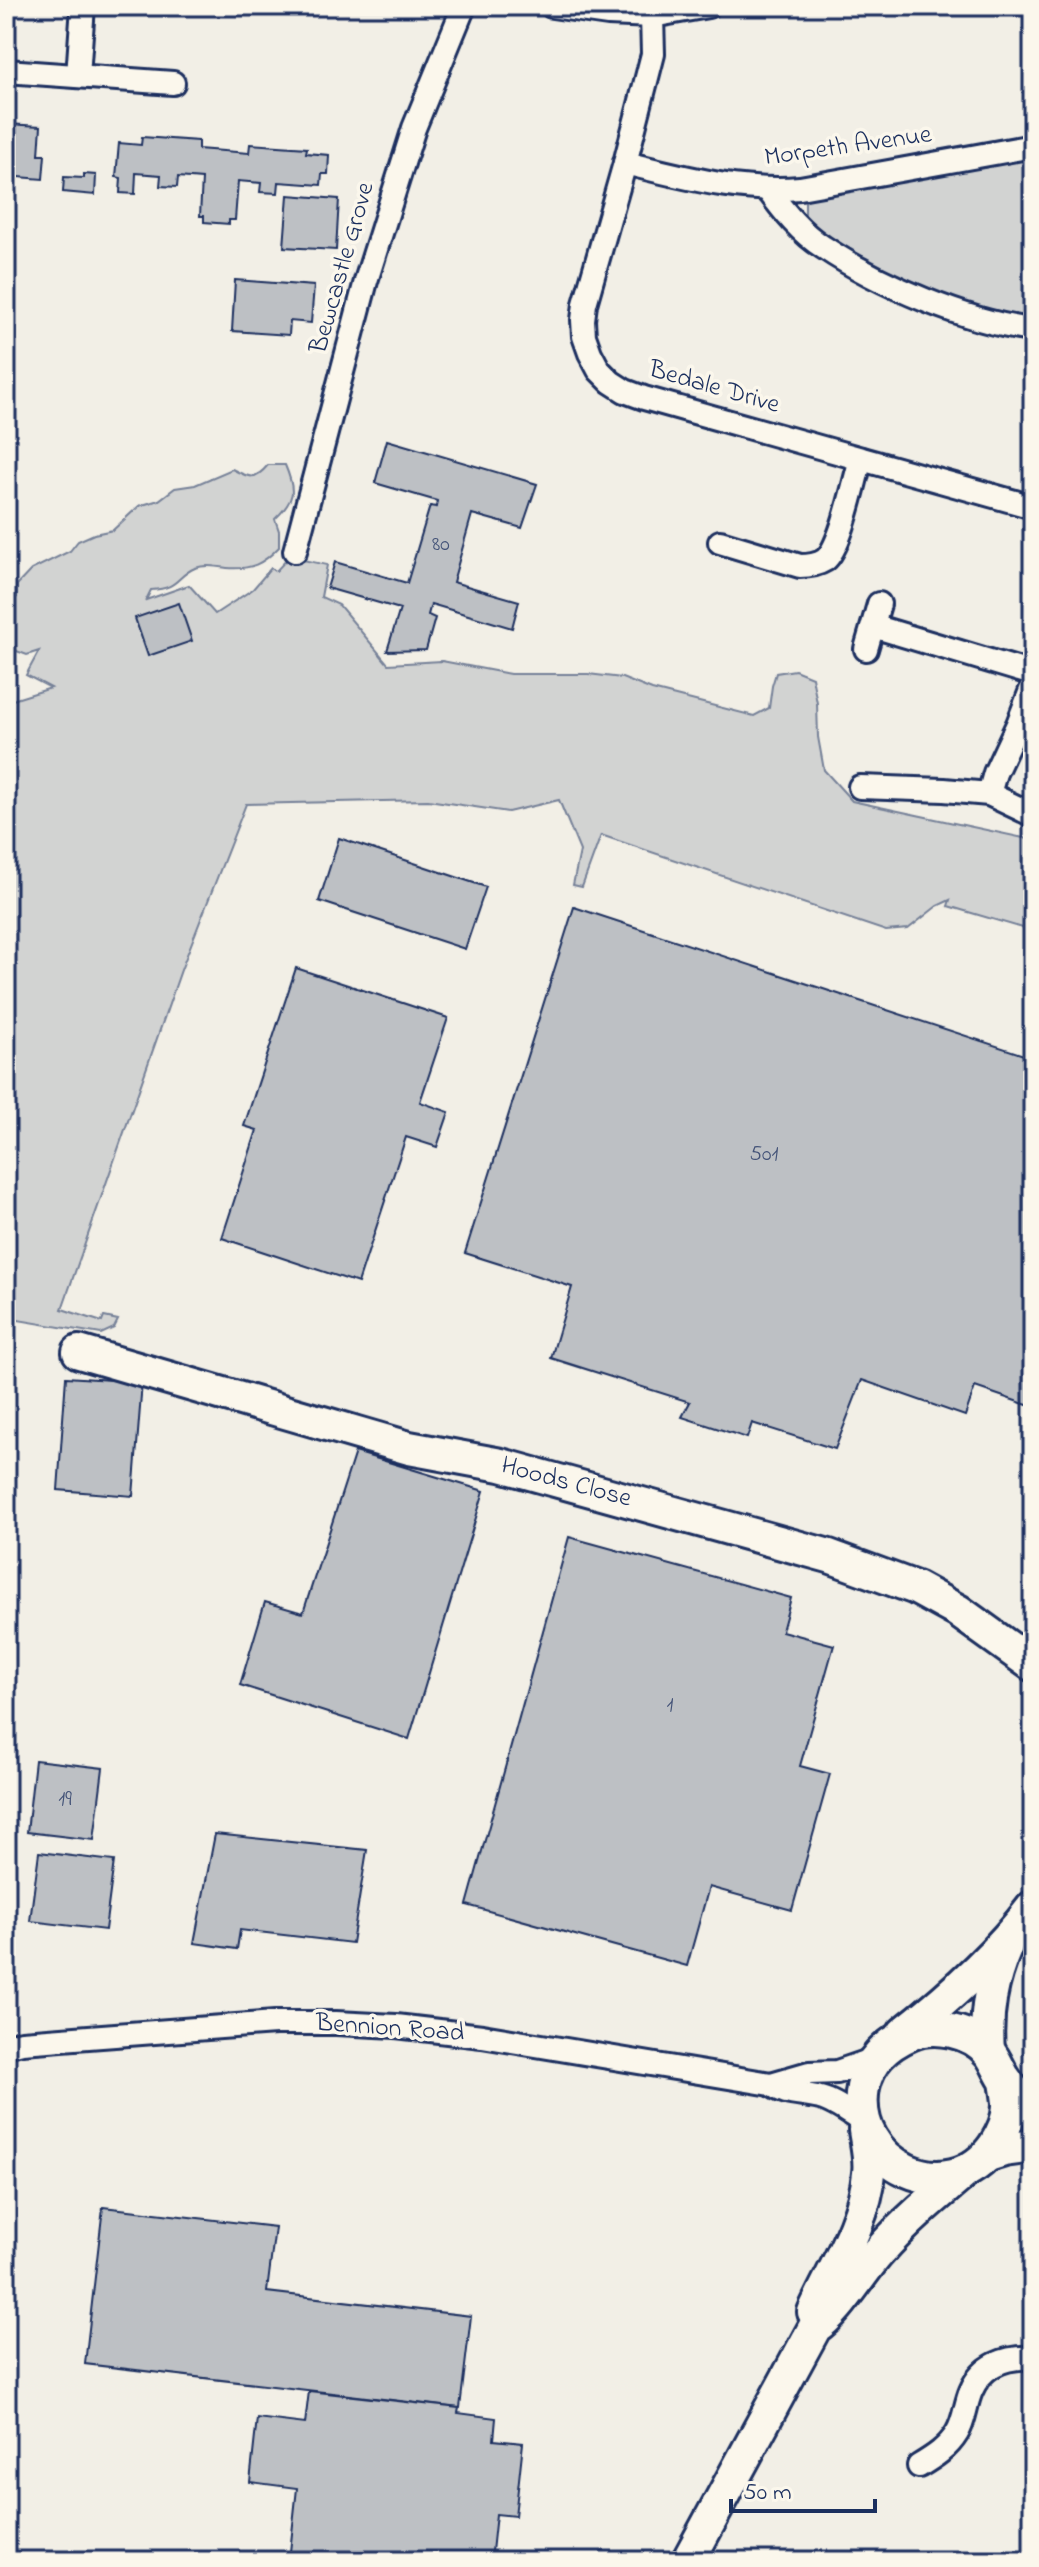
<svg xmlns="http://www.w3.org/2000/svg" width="1039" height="2567" viewBox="0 0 1039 2567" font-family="'Indie Flower',sans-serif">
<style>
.green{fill:#d2d3d2;stroke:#768198;stroke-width:2}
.building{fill:#bdc0c4;stroke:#1b2f5e;stroke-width:2}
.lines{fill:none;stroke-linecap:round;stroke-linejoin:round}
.street-casing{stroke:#1b2f5e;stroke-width:28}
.secondary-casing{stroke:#1b2f5e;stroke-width:38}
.street{stroke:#fbf7ec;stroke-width:22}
.secondary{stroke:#fbf7ec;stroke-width:32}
.labels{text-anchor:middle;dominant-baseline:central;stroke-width:7;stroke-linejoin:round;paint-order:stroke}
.number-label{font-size:22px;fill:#445378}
.street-label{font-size:26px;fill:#1b2f5e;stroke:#fbf7ec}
</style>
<rect width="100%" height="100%" fill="#f2efe6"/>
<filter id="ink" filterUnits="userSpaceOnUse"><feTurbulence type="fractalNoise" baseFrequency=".0125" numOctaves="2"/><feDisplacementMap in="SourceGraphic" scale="16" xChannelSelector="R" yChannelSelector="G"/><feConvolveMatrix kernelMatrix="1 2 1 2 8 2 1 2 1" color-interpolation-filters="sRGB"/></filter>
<g filter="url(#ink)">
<g class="green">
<path d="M 1033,158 L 1033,324 L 922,292 L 827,240 L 805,216 L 805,202 L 810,197 Z"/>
<path d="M 268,465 L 285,465 C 296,491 295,500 275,519 L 279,531 L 279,547 C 263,564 251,570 227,568 C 216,567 207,564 195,568 C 176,576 179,589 151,590 L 146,600 L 189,585 L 215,614 L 253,589 L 271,568 L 276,571 L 289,557 L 327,565 L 321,597 L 339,605 L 388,664 L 442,661 L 510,674 L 588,674 L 622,678 L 652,690 L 754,716 L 769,708 L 772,686 L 776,673 L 795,670 L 812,677 L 817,703 L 818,737 L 824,770 L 852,801 L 1033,840 L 1033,931 L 948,906 L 950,900 L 937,906 L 908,929 L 886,931 L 601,835 L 582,887 L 573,885 L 580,851 L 559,800 L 508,812 L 428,800 L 246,804 L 181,970 L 62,1309 L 102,1322 L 104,1317 L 118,1320 L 114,1328 L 101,1334 L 6,1318 L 6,702 L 51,688 L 26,675 L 39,651 L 27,655 L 6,647 L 6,607 L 17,597 L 17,585 L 31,570 L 70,551 L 78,541 L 94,534 L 113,530 L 139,506 L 159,500 L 175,488 L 195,485 L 232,469 C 249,478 255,481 268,465 Z"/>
</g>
<g class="building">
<path d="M 6,124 L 41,126 L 39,155 L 45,155 L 43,179 L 6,176 Z"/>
<path d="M 142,137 L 198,141 L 198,149 L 249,153 L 250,144 L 307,148 L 306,153 L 329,155 L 328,174 L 322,174 L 321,185 L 279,182 L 278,193 L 260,192 L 261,183 L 238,181 L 235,220 L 229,220 L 229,224 L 204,222 L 204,216 L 200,216 L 202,179 L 178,177 L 177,187 L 160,186 L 161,175 L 136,173 L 135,194 L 120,193 L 121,178 L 116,177 L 119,143 L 141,145 Z"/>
<path d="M 84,174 L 96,175 L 95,195 L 63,192 L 64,177 L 84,178 Z"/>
<path d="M 288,195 L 339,199 L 336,250 L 284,247 Z"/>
<path d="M 235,280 L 314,286 L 311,323 L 290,321 L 289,335 L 232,331 Z"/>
<path d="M 387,440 L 537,484 L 522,528 L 472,514 L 453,582 L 519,601 L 512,628 L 431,604 L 428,615 L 435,618 L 426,650 L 387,651 L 400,609 L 327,588 L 335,562 L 407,583 L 430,506 L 436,507 L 437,501 L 375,483 Z"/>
<path d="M 179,603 L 192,641 L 148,656 L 135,618 Z"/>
<path d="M 339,838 L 486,887 L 465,949 L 319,901 Z"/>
<path d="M 574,907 L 1033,1058 L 1033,1407 L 975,1387 L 965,1416 L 862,1380 L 835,1449 L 752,1423 L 747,1438 L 682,1417 L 690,1402 L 551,1358 L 572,1287 L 465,1253 Z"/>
<path d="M 296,968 L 448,1018 L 420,1102 L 449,1112 L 437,1147 L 406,1137 L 358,1283 L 222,1238 L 257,1130 L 244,1126 Z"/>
<path d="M 66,1377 L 142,1382 L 133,1496 L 58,1490 Z"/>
<path d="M 355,1452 L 484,1491 L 409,1739 L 240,1685 L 265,1602 L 303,1613 Z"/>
<path d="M 569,1537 L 791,1598 L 782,1631 L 834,1645 L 800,1766 L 830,1774 L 792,1910 L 709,1887 L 687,1966 L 467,1905 Z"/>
<path d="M 35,1760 L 103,1768 L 94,1840 L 27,1832 Z"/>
<path d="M 215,1834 L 367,1850 L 352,1943 L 240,1930 L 237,1949 L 194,1943 Z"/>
<path d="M 39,1852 L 114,1861 L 105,1930 L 30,1921 Z"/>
<path d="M 103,2207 L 275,2227 L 267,2292 L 471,2316 L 460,2408 L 85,2364 Z"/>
<path d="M 309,2391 L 459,2408 L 458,2413 L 496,2418 L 494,2440 L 523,2443 L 515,2516 L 496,2514 L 491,2561 L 289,2561 L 297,2488 L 250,2482 L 257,2418 L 305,2424 Z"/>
</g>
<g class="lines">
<g class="street-casing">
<g id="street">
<path d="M 552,6 L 608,14 L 652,16 L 708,6"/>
<path d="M 652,16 L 653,54 L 625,163 L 585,304 L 583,320 L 584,336 L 590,353 L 599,370 L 611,382 L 625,391 L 644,398 L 1033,507"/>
<path d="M 6,71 L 173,83"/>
<path d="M 78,76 L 83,6"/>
<path d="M 625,163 C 683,177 740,193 800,188 L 1033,146"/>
<path d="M 768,190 C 784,212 801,233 823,247 C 878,284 968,323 1033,330"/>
<path d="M 720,542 L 800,566 C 809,566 817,565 825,560 C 842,546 854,481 861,459"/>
<path d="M 295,551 L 366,281 L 414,128 L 464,6"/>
<path d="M 873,626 L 1033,674"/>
<path d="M 866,649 L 879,604"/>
<path d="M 860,787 L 944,790 L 989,794 L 1033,815"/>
<path d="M 989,794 L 995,773 L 1018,724 L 1033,685"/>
<path d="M 6,2046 L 22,2042 L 275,2023 L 336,2023 L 396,2026 L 482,2036 L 771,2084 C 785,2096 802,2093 820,2098 C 836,2102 850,2114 864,2123"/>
<path d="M 771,2084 L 809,2073 L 837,2072 L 875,2059"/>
<path d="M 919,2466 C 934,2457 948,2448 957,2433 C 965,2420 965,2405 971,2391 C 982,2365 1006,2356 1033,2358"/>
</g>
</g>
<g class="secondary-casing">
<g id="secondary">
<path d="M 79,1352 L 409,1448 L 501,1465 L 829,1556 L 916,1588 L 958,1611 L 1033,1665"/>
<path d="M 904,2033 C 951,1996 997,1955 1033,1907"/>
<path d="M 988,2051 C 985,2013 991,1981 1006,1946"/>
<path d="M 1006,2081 C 1007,2089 1009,2098 1009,2105 C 1009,2119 1002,2134 995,2145 C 949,2212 849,2164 863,2087 C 868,2061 887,2044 910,2034 C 934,2023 971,2031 989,2052 C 995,2059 999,2070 1004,2078 C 1012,2090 1022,2101 1033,2110"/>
<path d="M 988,2155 L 1004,2150 L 1033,2146"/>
<path d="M 814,2312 C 834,2268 865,2222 869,2173 C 871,2159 867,2144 865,2130"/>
<path d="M 688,2561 L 815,2327 C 838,2312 860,2273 879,2252 C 905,2222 936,2196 966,2171"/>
</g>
</g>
<use href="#street" class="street"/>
<use href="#secondary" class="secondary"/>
</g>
</g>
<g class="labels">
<g class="number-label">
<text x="441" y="545">80</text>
<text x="764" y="1155">501</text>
<text x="670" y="1706">1</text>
<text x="65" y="1800">19</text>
</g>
<g class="street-label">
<text transform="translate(848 147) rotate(-8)">Morpeth Avenue</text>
<text transform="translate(343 268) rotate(-74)">Bewcastle Grove</text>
<text transform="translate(714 388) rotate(16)">Bedale Drive</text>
<text transform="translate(566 1483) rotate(15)">Hoods Close</text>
<text transform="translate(390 2029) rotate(4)">Bennion Road</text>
</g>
</g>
<rect width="1039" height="2567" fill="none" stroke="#fbf7ec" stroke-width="32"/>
<rect x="16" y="16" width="1007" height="2535" fill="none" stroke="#1b2f5e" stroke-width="3" filter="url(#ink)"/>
<path d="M731 2499v12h144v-12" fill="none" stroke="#1b2f5e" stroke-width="4"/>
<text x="743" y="2499" font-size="24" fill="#1b2f5e" stroke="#fbf7ec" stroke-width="6" paint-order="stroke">50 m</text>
</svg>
